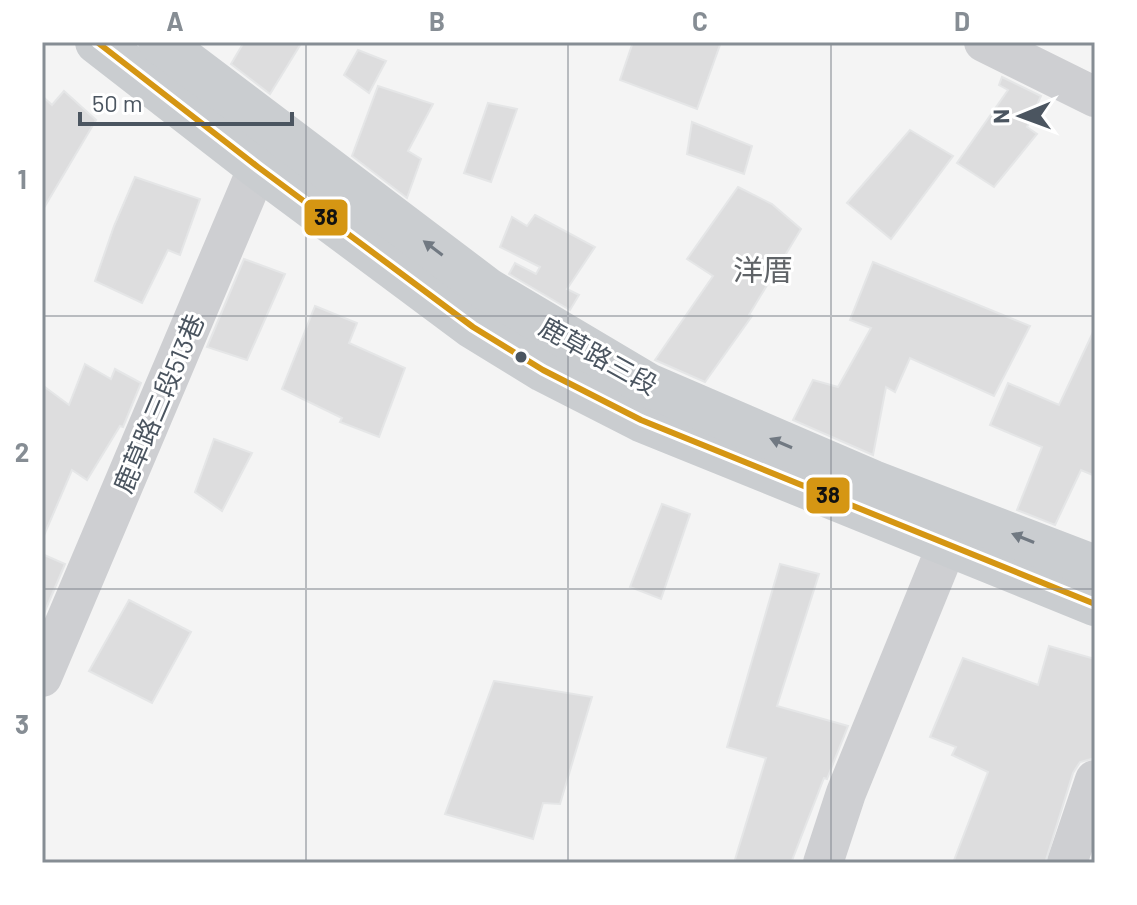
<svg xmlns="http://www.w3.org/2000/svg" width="1137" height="905" viewBox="0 0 1137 905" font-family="Barlow,'Noto Sans TC',sans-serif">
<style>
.building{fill:#ddddde;stroke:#e5e6e7;stroke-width:2}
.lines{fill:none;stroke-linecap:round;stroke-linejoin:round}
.minor{stroke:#cecfd2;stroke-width:40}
.major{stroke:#cacdd0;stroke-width:44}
.bus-1-casing{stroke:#fff;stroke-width:12}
.bus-1{stroke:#d59613;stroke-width:6}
.oneway{fill:#717982}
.grid{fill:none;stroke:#868d94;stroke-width:2;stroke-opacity:0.55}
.bus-dot{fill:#4b5560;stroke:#fff;stroke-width:3}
.labels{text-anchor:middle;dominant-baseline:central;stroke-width:6;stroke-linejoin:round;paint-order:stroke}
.street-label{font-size:26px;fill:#4b5560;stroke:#fff}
.quarter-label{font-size:30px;fill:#5f6367;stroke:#fff}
.line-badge{stroke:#fff;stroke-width:3}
.pale-badge-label{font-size:22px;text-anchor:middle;font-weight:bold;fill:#111}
.neatline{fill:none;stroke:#868d94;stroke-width:3}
.grid-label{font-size:26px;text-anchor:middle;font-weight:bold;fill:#868d94}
</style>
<rect width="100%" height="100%" fill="#f4f4f4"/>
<g class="building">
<path d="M 244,42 L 302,42 L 270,94 L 231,64 Z"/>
<path d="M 633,42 L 721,42 L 697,109 L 620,80 Z"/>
<path d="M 358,50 L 386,61 L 369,93 L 344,75 Z"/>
<path d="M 1002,77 L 1041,96 L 1027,127 L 1037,134 L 994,187 L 957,163 L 1008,90 L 999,85 Z"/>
<path d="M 378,86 L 433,104 L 408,151 L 421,159 L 407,198 L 352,156 Z"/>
<path d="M 64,91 L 96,120 L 42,211 L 42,96 L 52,105 Z"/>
<path d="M 488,103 L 517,109 L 491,182 L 464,173 Z"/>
<path d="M 692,122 L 752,146 L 744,174 L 687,154 Z"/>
<path d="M 910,130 L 953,156 L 891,239 L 847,203 Z"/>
<path d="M 135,177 L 200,199 L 180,255 L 168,250 L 142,303 L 95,281 L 114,226 Z"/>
<path d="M 738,187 L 772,204 L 801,229 L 749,315 L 752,316 L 705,382 L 655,360 L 713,276 L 687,259 Z"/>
<path d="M 535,215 L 595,247 L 567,289 L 579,295 L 570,310 L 509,274 L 515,263 L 536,274 L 540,267 L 500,247 L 512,217 L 527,226 Z"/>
<path d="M 244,259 L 285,274 L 247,360 L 207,347 Z"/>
<path d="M 873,262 L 1030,326 L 994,396 L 910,358 L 895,392 L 886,387 L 873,455 L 793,420 L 813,380 L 838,387 L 871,328 L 850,320 Z"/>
<path d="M 315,306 L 357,323 L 349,343 L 405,368 L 379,437 L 340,422 L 342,418 L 282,389 Z"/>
<path d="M 1095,328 L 1095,476 L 1081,470 L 1055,525 L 1017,510 L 1042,447 L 990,425 L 1008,383 L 1059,405 Z"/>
<path d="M 85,364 L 111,379 L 115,369 L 141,383 L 123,427 L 120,426 L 87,480 L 72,470 L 42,540 L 42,385 L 69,405 Z"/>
<path d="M 214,439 L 252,453 L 222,511 L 195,492 Z"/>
<path d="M 662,504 L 690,514 L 661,599 L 630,587 Z"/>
<path d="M 42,554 L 65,564 L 42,618 Z"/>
<path d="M 780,564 L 819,574 L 777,706 L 848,726 L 827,779 L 824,778 L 791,863 L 734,863 L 766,758 L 727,747 Z"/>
<path d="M 129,600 L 191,632 L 152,703 L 89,671 Z"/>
<path d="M 1049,646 L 1095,659 L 1095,758 L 1080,762 L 1073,773 L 1045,863 L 953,863 L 988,772 L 952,755 L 956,747 L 930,737 L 963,658 L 1038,685 Z"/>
<path d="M 494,681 L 592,697 L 560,804 L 543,803 L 533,839 L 445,814 Z"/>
</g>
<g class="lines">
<g class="minor">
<path d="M 984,42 L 1095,97"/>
<path d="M 42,677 L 258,167 L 279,141"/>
<path d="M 823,863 L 846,793 L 948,543"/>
<path d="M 1067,863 L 1095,780"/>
</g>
<g class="major">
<path d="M 97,42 L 258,167 L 473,327 L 543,370 L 641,420 L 1095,604"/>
<path d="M 160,42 L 488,290 L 648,385 L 873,482 L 1095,567"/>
</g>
<g class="bus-1-casing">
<path id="bus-1" d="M 97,42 L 258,167 L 473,327 L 543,370 L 641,420 L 1095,604"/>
</g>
<use href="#bus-1" class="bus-1"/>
</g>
<defs><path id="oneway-solid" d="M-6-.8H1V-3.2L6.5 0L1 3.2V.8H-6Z" transform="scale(2)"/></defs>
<g class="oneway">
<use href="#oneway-solid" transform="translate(433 248) rotate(-143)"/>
<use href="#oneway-solid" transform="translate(781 443) rotate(-157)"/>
<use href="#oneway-solid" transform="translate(1023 538) rotate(-158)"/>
</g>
<path class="grid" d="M 306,42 L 306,863M 568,42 L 568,863M 831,42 L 831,863M 42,316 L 1095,316M 42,589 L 1095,589"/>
<circle class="bus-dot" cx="521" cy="357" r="7"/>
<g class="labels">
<g class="street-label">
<text transform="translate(599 355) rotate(29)">鹿草路三段</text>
<text transform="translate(158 403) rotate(-67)">鹿草路三段513巷</text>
</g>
<g class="quarter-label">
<text x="763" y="269">洋厝</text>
</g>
</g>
<g class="line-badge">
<rect x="303" y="198" width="46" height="39" rx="8" fill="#d59613"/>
<rect x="805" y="476" width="46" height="39" rx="8" fill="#d59613"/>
</g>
<g class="pale-badge-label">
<text x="326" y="225">38</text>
<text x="828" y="503">38</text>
</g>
<rect width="1137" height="905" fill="none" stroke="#ffffff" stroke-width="88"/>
<g transform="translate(1021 116) rotate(269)" stroke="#ffffff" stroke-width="6" paint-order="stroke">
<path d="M0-6L14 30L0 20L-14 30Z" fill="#4b5560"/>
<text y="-12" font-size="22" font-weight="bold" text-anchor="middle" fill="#4b5560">N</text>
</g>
<path d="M80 112v12h212v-12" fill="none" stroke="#4b5560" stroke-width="4"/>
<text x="92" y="112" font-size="24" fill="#4b5560" stroke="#ffffff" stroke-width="6" paint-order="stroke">50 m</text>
<rect x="44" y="44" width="1049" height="817" class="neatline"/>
<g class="grid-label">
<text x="175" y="31">A</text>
<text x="437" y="31">B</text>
<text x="700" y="31">C</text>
<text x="962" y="31">D</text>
<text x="22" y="189">1</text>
<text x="22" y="462">2</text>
<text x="22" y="734">3</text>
</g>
</svg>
